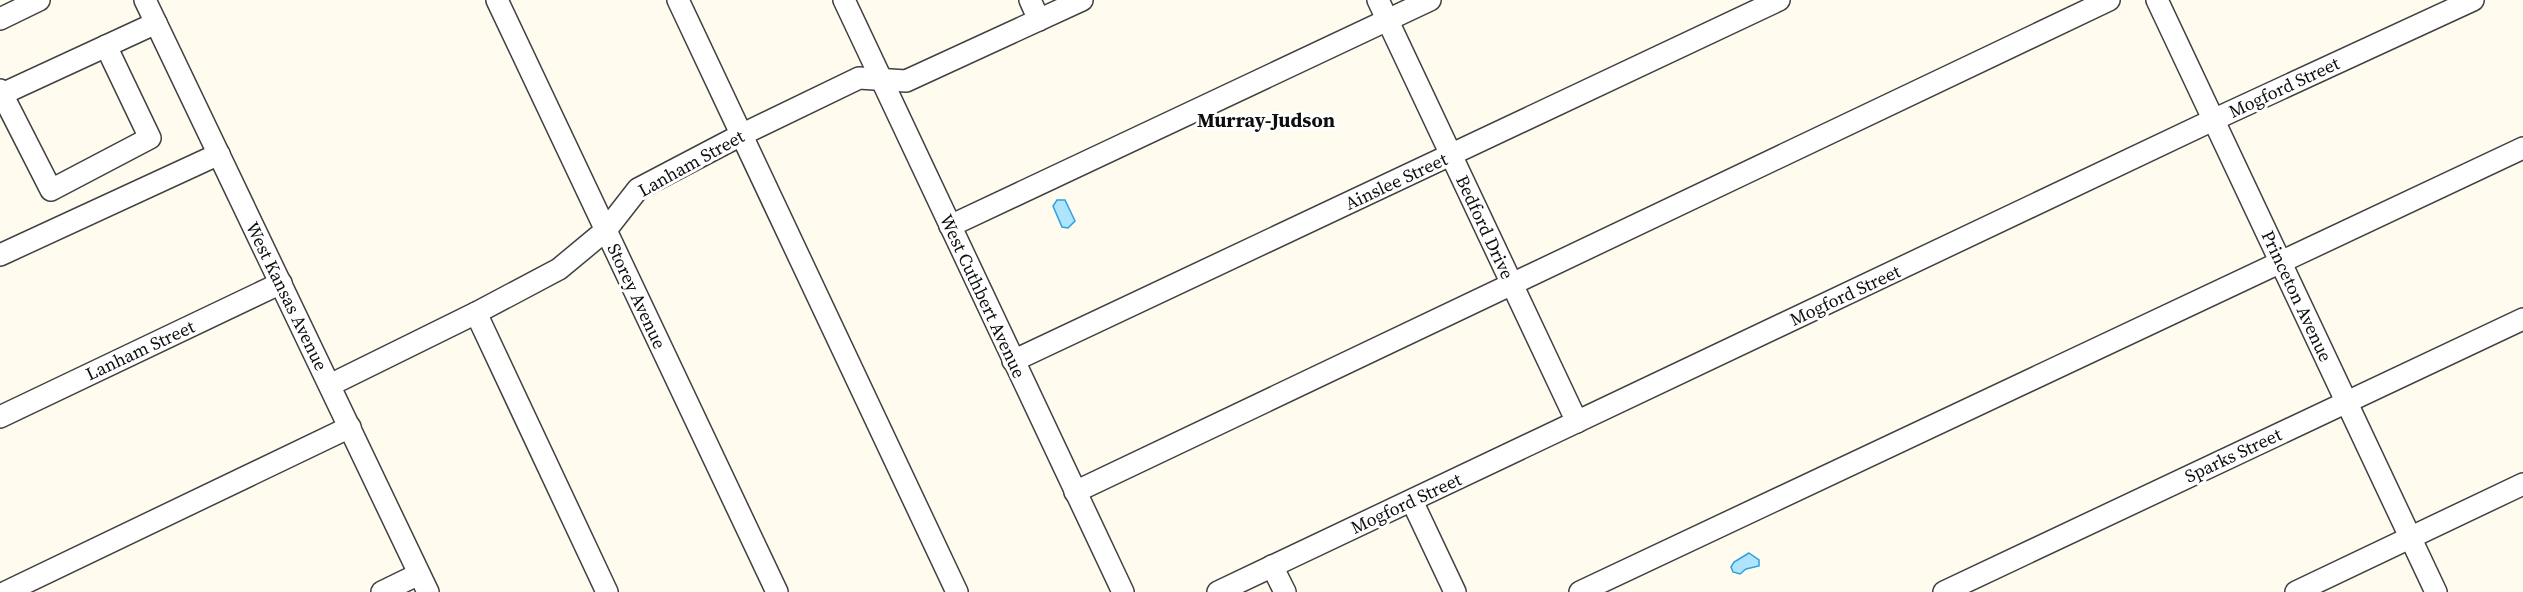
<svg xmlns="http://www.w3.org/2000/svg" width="2523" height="592" viewBox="0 0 2523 592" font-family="'Source Serif 4',serif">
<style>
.water{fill:#aee4fd;stroke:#2da1dc;stroke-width:1.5}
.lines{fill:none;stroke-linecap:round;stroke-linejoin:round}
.minor-casing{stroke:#414141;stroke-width:24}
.minor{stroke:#fff;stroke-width:21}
.labels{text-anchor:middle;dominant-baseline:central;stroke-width:6;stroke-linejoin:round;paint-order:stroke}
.street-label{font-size:18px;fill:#0e0e0e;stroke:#fff}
.neighbourhood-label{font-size:20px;font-weight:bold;fill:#0e0e0e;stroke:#fff}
</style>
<rect width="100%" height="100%" fill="#fffbef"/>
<g class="water">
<path d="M 1057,200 L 1065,200 L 1075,221 L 1068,228 L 1062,227 L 1053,206 Z"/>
<path d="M 1749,553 L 1759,560 L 1759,566 L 1746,569 L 1740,574 L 1733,572 L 1731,567 L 1734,562 Z"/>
</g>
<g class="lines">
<g class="minor-casing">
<g id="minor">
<path d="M 145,0 L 428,592"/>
<path d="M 497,0 L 777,592"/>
<path d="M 678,0 L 957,592"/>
<path d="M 844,0 L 1123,592"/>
<path d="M 1030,0 L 1039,20"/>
<path d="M 1378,0 L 1577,422"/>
<path d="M 2157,0 L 2436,592"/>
<path d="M 0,19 L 39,0"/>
<path d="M 0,90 L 51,190 L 150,138 L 106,46"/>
<path d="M 0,95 L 156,23"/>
<path d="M 950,226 L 1430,0"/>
<path d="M 0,255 L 219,154"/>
<path d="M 476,313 L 607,592"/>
<path d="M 1013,361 L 1779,0"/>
<path d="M 330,385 L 476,313 L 559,269 L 606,230 L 638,189 L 741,135 L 859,78 L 906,81 L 1082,0"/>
<path d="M 0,417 L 281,283"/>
<path d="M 1075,492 L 2109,0"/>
<path d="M 1412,501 L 1455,592"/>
<path d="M 1272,566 L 1285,592"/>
<path d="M 6,592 L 350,427"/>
<path d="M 382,592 L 419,574"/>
<path d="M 1218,592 L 2213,120 L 2473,0"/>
<path d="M 1580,592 L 2523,148"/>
<path d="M 1944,592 L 2523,319"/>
<path d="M 2296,592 L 2523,484"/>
</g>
</g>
<use href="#minor" class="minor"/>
</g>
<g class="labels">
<g class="street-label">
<text transform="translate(2284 87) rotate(-25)">Mogford Street</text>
<text transform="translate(691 163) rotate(-29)">Lanham Street</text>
<text transform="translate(1396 181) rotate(-25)">Ainslee Street</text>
<text transform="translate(1485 227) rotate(65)">Bedford Drive</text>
<text transform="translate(1845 295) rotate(-25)">Mogford Street</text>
<text transform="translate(287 296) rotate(64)">West Kansas Avenue</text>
<text transform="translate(637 296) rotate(65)">Storey Avenue</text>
<text transform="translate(983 296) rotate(65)">West Cuthbert Avenue</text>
<text transform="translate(2297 296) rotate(65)">Princeton Avenue</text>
<text transform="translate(140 350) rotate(-25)">Lanham Street</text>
<text transform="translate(2233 455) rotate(-25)">Sparks Street</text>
<text transform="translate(1406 503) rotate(-25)">Mogford Street</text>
</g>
<g class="neighbourhood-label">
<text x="1266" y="120">Murray-Judson</text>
</g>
</g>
</svg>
